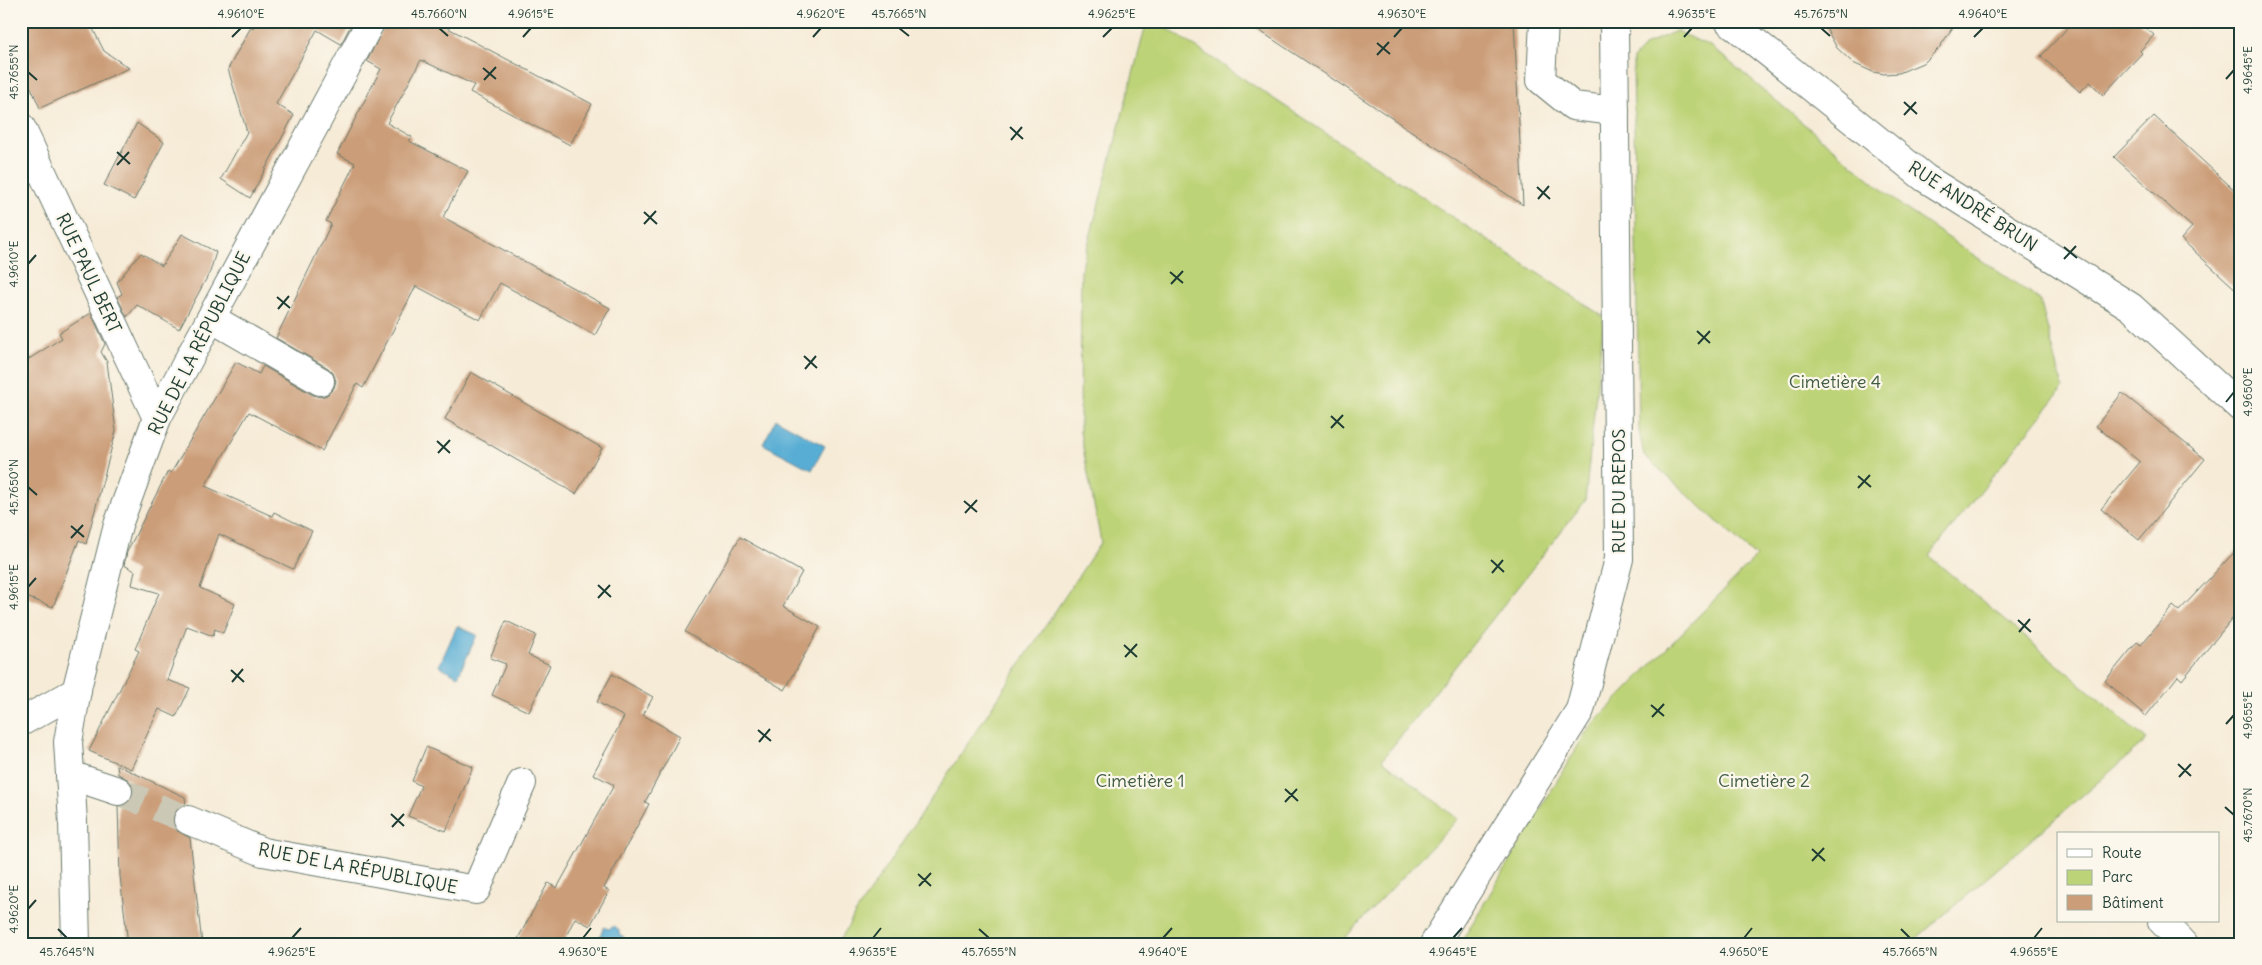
<svg xmlns="http://www.w3.org/2000/svg" width="2262" height="965" viewBox="0 0 2262 965" font-family="Delius,sans-serif">
<style>
.green{fill:#bdd377;stroke:#6e8856}
.water{fill:#58add4;stroke:#3c7584}
.building{fill:#cb9d78}
.lines{fill:none;stroke-linecap:round;stroke-linejoin:round}
.minor-tunnel{stroke:#cbc8b6;stroke-width:28;stroke-dasharray:28 14;stroke-linecap:butt}
.minor-casing{stroke:#6a7a6d;stroke-width:30}
.minor{stroke:#fff;stroke-width:28}
.ticks{fill:none;stroke:#1f3d34;stroke-width:2}
.labels{text-anchor:middle;dominant-baseline:central;stroke-width:4.5;stroke-linejoin:round;paint-order:stroke}
.street-label{font-size:18px;fill:#1f3d34;stroke:#fbf7ec}
.park-label{font-size:18px;fill:#3f5b41;stroke:#fbf7ec}
.neatline{fill:none;stroke:#1f3d34;stroke-width:2}
.ticks-label{font-size:12px;text-anchor:middle;fill:#1f3d34}
</style>
<rect width="100%" height="100%" fill="#fbf7ec"/>
<filter id="ink" filterUnits="userSpaceOnUse"><feTurbulence type="fractalNoise" baseFrequency=".02" numOctaves="2"/><feDisplacementMap in="SourceGraphic" scale="10" xChannelSelector="R" yChannelSelector="G"/><feConvolveMatrix kernelMatrix="1 2 1 2 8 2 1 2 1" color-interpolation-filters="sRGB"/></filter>
<filter id="wash" filterUnits="userSpaceOnUse"><feTurbulence type="fractalNoise" baseFrequency=".0096" numOctaves="4" result="noise"/><feDisplacementMap in="SourceGraphic" scale="20" xChannelSelector="R" yChannelSelector="G"/><feGaussianBlur stdDeviation="1.12" result="paint"/><feColorMatrix in="noise" values="0 0 0 0 0 0 0 0 0 0 0 0 0 0 0 0 0 1.4 0 .05"/><feComposite in="paint" operator="in"/></filter>
<g filter="url(#wash)">
<rect width="100%" height="100%" fill="#f6ebd7"/>
<g class="green">
<path d="M 1147,21 L 1156,21 L 1604,317 L 1585,501 L 1382,760 L 1458,819 L 1339,944 L 838,944 L 855,914 L 1101,542 L 1080,432 L 1081,271 Z"/>
<path d="M 1676,31 L 1712,47 L 1903,207 L 2040,300 L 2063,388 L 1929,556 L 2147,740 L 1910,944 L 1460,944 L 1588,729 L 1756,557 L 1644,455 L 1639,431 L 1633,59 L 1647,44 Z"/>
</g>
<g class="water">
<path d="M 776,419 L 825,446 L 812,470 L 763,444 Z"/>
<path d="M 457,626 L 477,635 L 458,676 L 439,666 Z"/>
<path d="M 615,926 L 619,931 L 619,934 L 624,937 L 620,944 L 596,944 L 604,927 L 608,929 Z"/>
</g>
<g id="blocks">
<g class="building">
<path d="M 21,21 L 89,21 L 104,51 L 129,68 L 40,108 L 21,65 Z"/>
<path d="M 257,21 L 353,21 L 341,44 L 317,30 L 276,104 L 294,115 L 250,198 L 221,179 L 247,132 L 228,69 L 251,27 L 253,28 Z"/>
<path d="M 387,21 L 432,21 L 446,27 L 592,104 L 570,145 L 470,92 L 474,85 L 421,60 L 387,123 L 412,137 L 409,141 L 468,171 L 443,217 L 610,308 L 595,335 L 500,283 L 480,320 L 416,286 L 363,388 L 357,384 L 322,451 L 249,412 L 205,486 L 272,516 L 274,512 L 312,531 L 293,569 L 219,534 L 200,588 L 235,604 L 223,633 L 215,629 L 213,636 L 187,626 L 167,680 L 190,688 L 176,717 L 159,709 L 131,769 L 89,751 L 139,651 L 135,649 L 159,593 L 132,585 L 135,571 L 124,565 L 127,552 L 168,471 L 171,473 L 236,362 L 259,374 L 263,366 L 313,395 L 320,397 L 327,395 L 334,388 L 336,381 L 333,373 L 328,368 L 276,338 L 331,224 L 326,221 L 355,163 L 337,154 L 381,69 L 367,61 Z"/>
<path d="M 1245,21 L 1514,21 L 1523,205 Z"/>
<path d="M 1822,21 L 1957,21 L 1939,48 L 1925,62 L 1899,73 L 1884,74 L 1873,72 L 1853,63 L 1837,48 Z"/>
<path d="M 2074,21 L 2138,21 L 2154,35 L 2140,51 L 2142,53 L 2103,95 L 2090,82 L 2080,92 L 2041,56 Z"/>
<path d="M 2154,116 L 2241,196 L 2241,294 L 2181,239 L 2192,227 L 2114,157 Z"/>
<path d="M 137,123 L 164,142 L 134,200 L 104,185 Z"/>
<path d="M 182,234 L 216,252 L 210,272 L 179,329 L 137,305 L 127,317 L 117,297 L 122,294 L 117,282 L 141,253 L 162,266 Z"/>
<path d="M 91,313 L 105,344 L 101,352 L 107,362 L 116,431 L 86,544 L 79,540 L 53,607 L 21,595 L 21,364 L 62,338 L 59,333 Z"/>
<path d="M 471,372 L 602,448 L 576,494 L 445,419 Z"/>
<path d="M 2122,393 L 2205,459 L 2139,540 L 2101,509 L 2140,462 L 2096,426 Z"/>
<path d="M 740,537 L 802,572 L 783,606 L 820,627 L 785,690 L 685,632 Z"/>
<path d="M 2241,545 L 2241,608 L 2182,680 L 2178,676 L 2146,716 L 2105,681 L 2137,642 L 2141,645 L 2173,606 L 2179,611 Z"/>
<path d="M 506,621 L 536,635 L 528,655 L 550,665 L 529,712 L 492,695 L 506,664 L 490,658 Z"/>
<path d="M 612,674 L 653,697 L 643,715 L 680,736 L 645,802 L 649,804 L 604,888 L 609,891 L 590,926 L 575,918 L 562,944 L 515,944 L 548,883 L 557,888 L 614,785 L 593,774 L 624,717 L 597,702 Z"/>
<path d="M 426,747 L 473,767 L 446,831 L 408,816 L 421,786 L 412,781 Z"/>
<path d="M 117,765 L 185,797 L 186,805 L 178,808 L 174,813 L 172,821 L 176,830 L 190,838 L 202,944 L 128,944 L 120,876 L 118,806 L 129,802 L 133,796 L 133,788 L 129,780 L 118,774 Z"/>
</g>
</g>
</g>
<g filter="url(#ink)">
<use href="#blocks" fill-opacity="0" stroke="#6a7a6d" stroke-width="1"/>
<g class="lines">
<path class="minor-tunnel" d="M 118,791 L 188,820"/>
<g class="minor-casing">
<g id="minor">
<path d="M 1544,21 L 1541,80 L 1573,106 L 1615,111"/>
<path d="M 1729,21 L 1925,178 L 2131,307 L 2241,408"/>
<path d="M 21,127 L 157,418"/>
<path d="M 211,318 L 320,381"/>
<path d="M 21,722 L 77,691"/>
<path d="M 70,775 L 118,791"/>
<path d="M 188,820 L 263,852 L 476,890 L 522,783"/>
<path d="M 2162,921 L 2184,944"/>
<path d="M 76,944 L 73,822 L 68,742 L 78,684 L 118,525 L 157,418 L 371,21"/>
<path d="M 1434,944 L 1580,710 L 1619,559 L 1614,21"/>
</g>
</g>
<use href="#minor" class="minor"/>
</g>
</g>
<path class="ticks" d="M 439,28 L 448,36M 899,28 L 909,36M 1821,28 L 1830,36M 232,37 L 241,28M 523,37 L 531,28M 813,37 L 821,28M 1103,37 L 1112,28M 1394,37 L 1402,28M 1684,37 L 1692,28M 1974,37 L 1983,28M 1377,43 L 1390,54M 1377,55 L 1389,42M 483,68 L 496,79M 28,72 L 37,80M 2226,79 L 2234,70M 484,80 L 496,67M 1904,102 L 1917,114M 1904,115 L 1916,102M 1010,127 L 1023,139M 1011,140 L 1022,127M 117,152 L 130,164M 117,165 L 129,152M 1537,187 L 1550,199M 1538,199 L 1549,186M 644,212 L 657,224M 644,224 L 656,211M 2064,247 L 2077,258M 2064,259 L 2076,246M 28,264 L 36,255M 1170,272 L 1183,283M 1171,284 L 1183,271M 277,297 L 290,308M 278,309 L 289,296M 1697,331 L 1710,343M 1698,344 L 1710,331M 804,356 L 817,368M 805,369 L 816,356M 2226,402 L 2234,392M 1331,416 L 1344,428M 1331,428 L 1343,415M 437,441 L 450,453M 438,453 L 450,440M 1858,476 L 1871,487M 28,487 L 37,495M 1858,488 L 1870,475M 964,501 L 977,512M 965,513 L 977,500M 71,526 L 84,537M 71,538 L 83,525M 1491,560 L 1504,572M 1492,573 L 1503,560M 598,585 L 611,597M 28,587 L 36,578M 598,598 L 610,585M 2018,620 L 2031,632M 2019,632 L 2030,619M 1124,645 L 1137,657M 1125,657 L 1137,644M 231,670 L 244,682M 232,682 L 243,669M 1651,705 L 1664,716M 1652,717 L 1664,704M 2226,724 L 2234,715M 758,730 L 771,741M 759,742 L 770,729M 2178,764 L 2191,776M 2179,777 L 2191,764M 1285,789 L 1298,801M 1285,802 L 1297,789M 2225,807 L 2234,815M 391,814 L 404,826M 392,827 L 404,814M 1812,849 L 1825,861M 1812,861 L 1824,848M 918,874 L 931,886M 919,886 L 931,873M 28,909 L 36,900M 58,929 L 67,938M 979,929 L 989,938M 1901,929 L 1910,938M 292,938 L 301,928M 583,938 L 591,928M 873,938 L 881,928M 1163,938 L 1172,928M 1453,938 L 1462,928M 1744,938 L 1752,928M 2034,938 L 2042,928"/>
<g class="labels">
<g class="street-label">
<text transform="translate(1973 206) rotate(33)">RUE ANDRÉ BRUN</text>
<text transform="translate(89 273) rotate(65)">RUE PAUL BERT</text>
<text transform="translate(199 343) rotate(-63)">RUE DE LA RÉPUBLIQUE</text>
<text transform="translate(1618 491) rotate(-90)">RUE DU REPOS</text>
<text transform="translate(358 868) rotate(11)">RUE DE LA RÉPUBLIQUE</text>
</g>
<g class="park-label">
<text x="1835" y="381">Cimetière 4</text>
<text x="1140" y="780">Cimetière 1</text>
<text x="1764" y="780">Cimetière 2</text>
</g>
</g>
<rect width="2262" height="965" fill="none" stroke="#fbf7ec" stroke-width="55"/>
<rect x="2057" y="832" width="162" height="90" fill="#fbf7ec" stroke="#a3ada2"/>
<rect x="2067" y="849" width="25" height="8" fill="#ffffff" stroke="#a3ada2"/>
<text x="2102" y="858" font-size="15" fill="#1f3d34">Route</text>
<rect x="2067" y="870" width="25" height="15" fill="#bdd377" stroke="#a3ada2"/>
<text x="2102" y="882" font-size="15" fill="#1f3d34">Parc</text>
<rect x="2067" y="895" width="25" height="15" fill="#cb9d78" stroke="#a3ada2"/>
<text x="2102" y="908" font-size="15" fill="#1f3d34">Bâtiment</text>
<rect x="28" y="28" width="2206" height="910" class="neatline"/>
<g class="ticks-label">
<text x="241" y="18">4.9610°E</text>
<text x="439" y="18">45.7660°N</text>
<text x="531" y="18">4.9615°E</text>
<text x="821" y="18">4.9620°E</text>
<text x="899" y="18">45.7665°N</text>
<text x="1112" y="18">4.9625°E</text>
<text x="1402" y="18">4.9630°E</text>
<text x="1692" y="18">4.9635°E</text>
<text x="1821" y="18">45.7675°N</text>
<text x="1983" y="18">4.9640°E</text>
<text transform="translate(2248 70) rotate(-90)" y="4">4.9645°E</text>
<text transform="translate(14 72) rotate(-90)" y="4">45.7655°N</text>
<text transform="translate(14 264) rotate(-90)" y="4">4.9610°E</text>
<text transform="translate(2248 392) rotate(-90)" y="4">4.9650°E</text>
<text transform="translate(14 487) rotate(-90)" y="4">45.7650°N</text>
<text transform="translate(14 587) rotate(-90)" y="4">4.9615°E</text>
<text transform="translate(2248 715) rotate(-90)" y="4">4.9655°E</text>
<text transform="translate(2248 815) rotate(-90)" y="4">45.7670°N</text>
<text transform="translate(14 909) rotate(-90)" y="4">4.9620°E</text>
<text x="67" y="956">45.7645°N</text>
<text x="292" y="956">4.9625°E</text>
<text x="583" y="956">4.9630°E</text>
<text x="873" y="956">4.9635°E</text>
<text x="989" y="956">45.7655°N</text>
<text x="1163" y="956">4.9640°E</text>
<text x="1453" y="956">4.9645°E</text>
<text x="1744" y="956">4.9650°E</text>
<text x="1910" y="956">45.7665°N</text>
<text x="2034" y="956">4.9655°E</text>
</g>
</svg>
